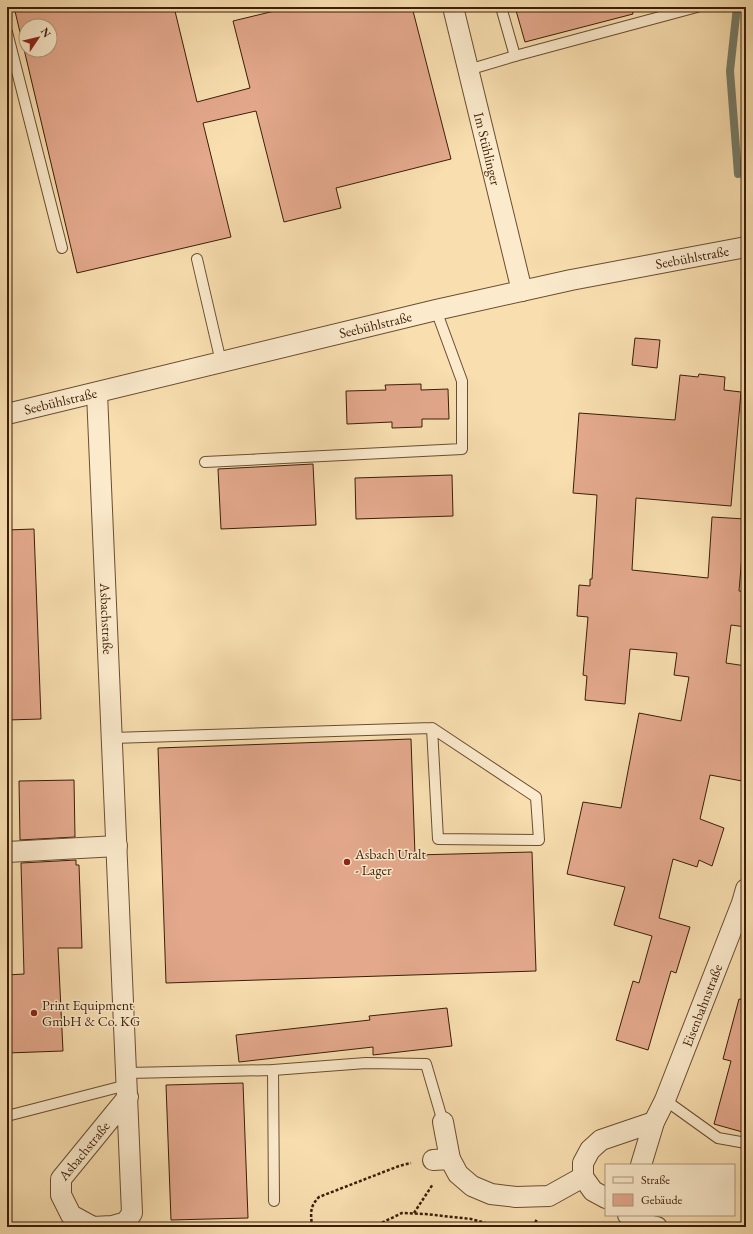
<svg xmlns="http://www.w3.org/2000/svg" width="753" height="1234" viewBox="0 0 753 1234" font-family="'EB Garamond',serif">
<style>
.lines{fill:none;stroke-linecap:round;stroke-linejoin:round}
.stream{stroke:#767d6a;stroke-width:8}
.building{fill:#e4a98d;stroke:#3b1d08;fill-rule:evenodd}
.service-casing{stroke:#6a4e32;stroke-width:12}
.minor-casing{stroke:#6a4e32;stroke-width:22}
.path{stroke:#3b1d08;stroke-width:2.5;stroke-dasharray:3 2;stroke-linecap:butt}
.service{stroke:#fbeacc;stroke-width:10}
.minor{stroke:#fbeacc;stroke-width:20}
.poi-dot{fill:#8f2418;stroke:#fbeacc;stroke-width:1.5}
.labels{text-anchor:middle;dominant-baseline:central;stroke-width:3;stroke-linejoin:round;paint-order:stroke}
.street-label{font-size:14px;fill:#3b1d08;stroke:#fbeacc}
.poi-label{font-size:14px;fill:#3b1d08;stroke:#fbeacc;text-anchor:start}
</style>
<rect width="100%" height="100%" fill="#f9dfb0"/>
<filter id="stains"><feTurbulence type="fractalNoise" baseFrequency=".005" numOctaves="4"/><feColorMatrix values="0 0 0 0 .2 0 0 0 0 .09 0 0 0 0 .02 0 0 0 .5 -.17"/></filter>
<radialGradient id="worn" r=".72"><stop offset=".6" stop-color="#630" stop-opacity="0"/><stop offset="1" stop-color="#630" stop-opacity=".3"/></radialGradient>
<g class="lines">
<path class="stream" d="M 737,7 L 730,71 L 738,174"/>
</g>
<g class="building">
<path d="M 14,7 L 174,7 L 197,102 L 250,88 L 233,21 L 291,7 L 412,7 L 451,159 L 336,188 L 341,208 L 284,222 L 256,111 L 203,123 L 231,237 L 77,273 ZM 26,26 L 50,26 L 50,50 L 26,50 Z"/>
<path d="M 515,7 L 632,7 L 633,14 L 525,42 Z"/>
<path d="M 635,338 L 660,340 L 657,368 L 632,365 Z"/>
<path d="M 699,374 L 725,377 L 724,390 L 741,392 L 731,506 L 636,498 L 632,570 L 708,578 L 712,517 L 745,519 L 739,591 L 746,592 L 746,627 L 731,625 L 726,663 L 746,666 L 746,761 L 742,781 L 710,775 L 700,819 L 724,828 L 712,866 L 699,860 L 697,867 L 673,859 L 659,918 L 690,927 L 676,973 L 671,971 L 648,1050 L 616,1040 L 633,981 L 639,983 L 652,936 L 614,925 L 625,887 L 567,874 L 583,802 L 621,808 L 639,713 L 681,721 L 689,677 L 674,675 L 677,653 L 630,649 L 625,704 L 585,700 L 587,676 L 583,675 L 588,617 L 577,616 L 579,585 L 590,586 L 590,579 L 592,579 L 597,495 L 573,493 L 579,413 L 675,420 L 680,375 L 698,377 Z"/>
<path d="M 421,384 L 421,390 L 448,389 L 449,419 L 422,419 L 422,427 L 392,428 L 392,422 L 347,424 L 346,391 L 386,390 L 385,385 Z"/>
<path d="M 313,464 L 316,525 L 221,529 L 218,469 Z"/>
<path d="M 452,475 L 453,516 L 356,519 L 355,478 Z"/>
<path d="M 34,529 L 41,719 L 7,720 L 7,530 Z"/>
<path d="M 411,739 L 415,855 L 532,852 L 536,971 L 166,983 L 158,748 Z"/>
<path d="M 74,780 L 75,837 L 20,840 L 19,781 Z"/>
<path d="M 76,860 L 76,865 L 79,865 L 82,948 L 58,948 L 63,1051 L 7,1053 L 7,975 L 24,974 L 21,863 Z"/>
<path d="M 739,999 L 746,1000 L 746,1133 L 714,1124 L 731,1061 L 723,1059 Z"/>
<path d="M 447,1008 L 452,1046 L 373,1055 L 373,1047 L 239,1062 L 236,1035 L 370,1020 L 369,1016 Z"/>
<path d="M 243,1083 L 248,1218 L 171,1220 L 166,1085 Z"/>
</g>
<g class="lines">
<g class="service-casing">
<g id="service">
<path d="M 501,7 L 515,56"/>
<path d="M 7,32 L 62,248"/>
<path d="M 468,70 L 515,56 L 697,7"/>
<path d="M 197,259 L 221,362"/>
<path d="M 205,462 L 462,449 L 462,381 L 436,310"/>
<path d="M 112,738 L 432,728 L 536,797 L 539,840 L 438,839 L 432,728"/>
<path d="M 273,1070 L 274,1201"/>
<path d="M 127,1073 L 273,1070 L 366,1063 L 426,1064 L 443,1122"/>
<path d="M 665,1100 L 718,1138 L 746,1143"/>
<path d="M 7,1116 L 127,1085"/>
</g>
</g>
<g class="minor-casing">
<g id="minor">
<path id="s1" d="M 453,7 L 522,291"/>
<path id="s2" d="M 97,393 L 132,1213 L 126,1222 L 112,1226 L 93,1227 L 71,1215 L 61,1195 L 61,1179 L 128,1097"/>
<path id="s3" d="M 7,414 L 436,310 L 571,280 L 746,247"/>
<path d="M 7,852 L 117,846"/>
<path d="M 443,1122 L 450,1159"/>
<path d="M 433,1160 L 450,1159 L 458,1174 L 472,1186 L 491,1194 L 516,1197 L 549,1196 L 583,1177"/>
<path id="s4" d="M 641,1165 L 654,1122 L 665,1100 L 742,903 L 746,889"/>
<path d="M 606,1198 L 593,1191 L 583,1177 L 583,1163 L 590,1150 L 601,1140 L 654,1122"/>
<path d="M 628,1215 C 636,1223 646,1225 657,1227"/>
</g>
</g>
<g class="path">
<path d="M 414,1213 L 433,1184"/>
<path d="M 312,1227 C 311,1214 309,1207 319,1197 L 399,1166 L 411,1163"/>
<path d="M 373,1227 L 402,1213 L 425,1214 L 471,1219 L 500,1227"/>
<path d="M 533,1227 L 537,1219"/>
</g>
<use href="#service" class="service"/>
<use href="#minor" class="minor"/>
</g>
<g class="poi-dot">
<circle cx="347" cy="862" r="4"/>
<circle cx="34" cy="1013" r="4"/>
</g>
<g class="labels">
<g class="street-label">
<text stroke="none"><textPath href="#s1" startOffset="146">Im Stühlinger</textPath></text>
<text stroke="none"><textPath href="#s3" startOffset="703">Seebühlstraße</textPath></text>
<text stroke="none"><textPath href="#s3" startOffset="379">Seebühlstraße</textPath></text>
<text stroke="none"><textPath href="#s3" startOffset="55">Seebühlstraße</textPath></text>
<text stroke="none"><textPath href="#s2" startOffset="226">Asbachstraße</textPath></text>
<text stroke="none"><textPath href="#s4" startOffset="171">Eisenbahnstraße</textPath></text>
<text stroke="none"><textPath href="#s2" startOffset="965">Asbachstraße</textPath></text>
</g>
<g class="poi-label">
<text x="355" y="854">Asbach Uralt<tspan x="355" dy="16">- Lager</tspan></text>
<text x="42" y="1005">Print Equipment<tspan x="42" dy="16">GmbH &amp; Co. KG</tspan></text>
</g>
</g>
<rect width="753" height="1234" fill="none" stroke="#f9dfb0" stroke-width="24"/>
<rect x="8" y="8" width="737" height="1218" fill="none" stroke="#3b1d08" stroke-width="2"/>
<rect x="12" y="12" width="729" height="1210" fill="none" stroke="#3b1d08"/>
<rect x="605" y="1164" width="130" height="52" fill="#fbeacc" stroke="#ae987e"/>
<rect x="613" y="1177" width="20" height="6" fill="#fbeacc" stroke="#ae987e"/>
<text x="641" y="1184" font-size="12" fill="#3b1d08">Straße</text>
<rect x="613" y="1194" width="20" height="12" fill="#e4a98d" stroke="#ae987e"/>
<text x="641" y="1204" font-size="12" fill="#3b1d08">Gebäude</text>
<g transform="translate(38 38) rotate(55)"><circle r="19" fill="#fbeacc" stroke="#ae987e"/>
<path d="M0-3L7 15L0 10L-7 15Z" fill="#8f2418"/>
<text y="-6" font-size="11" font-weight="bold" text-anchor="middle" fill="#3b1d08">N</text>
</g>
<rect width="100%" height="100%" filter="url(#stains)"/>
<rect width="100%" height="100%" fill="url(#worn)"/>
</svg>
